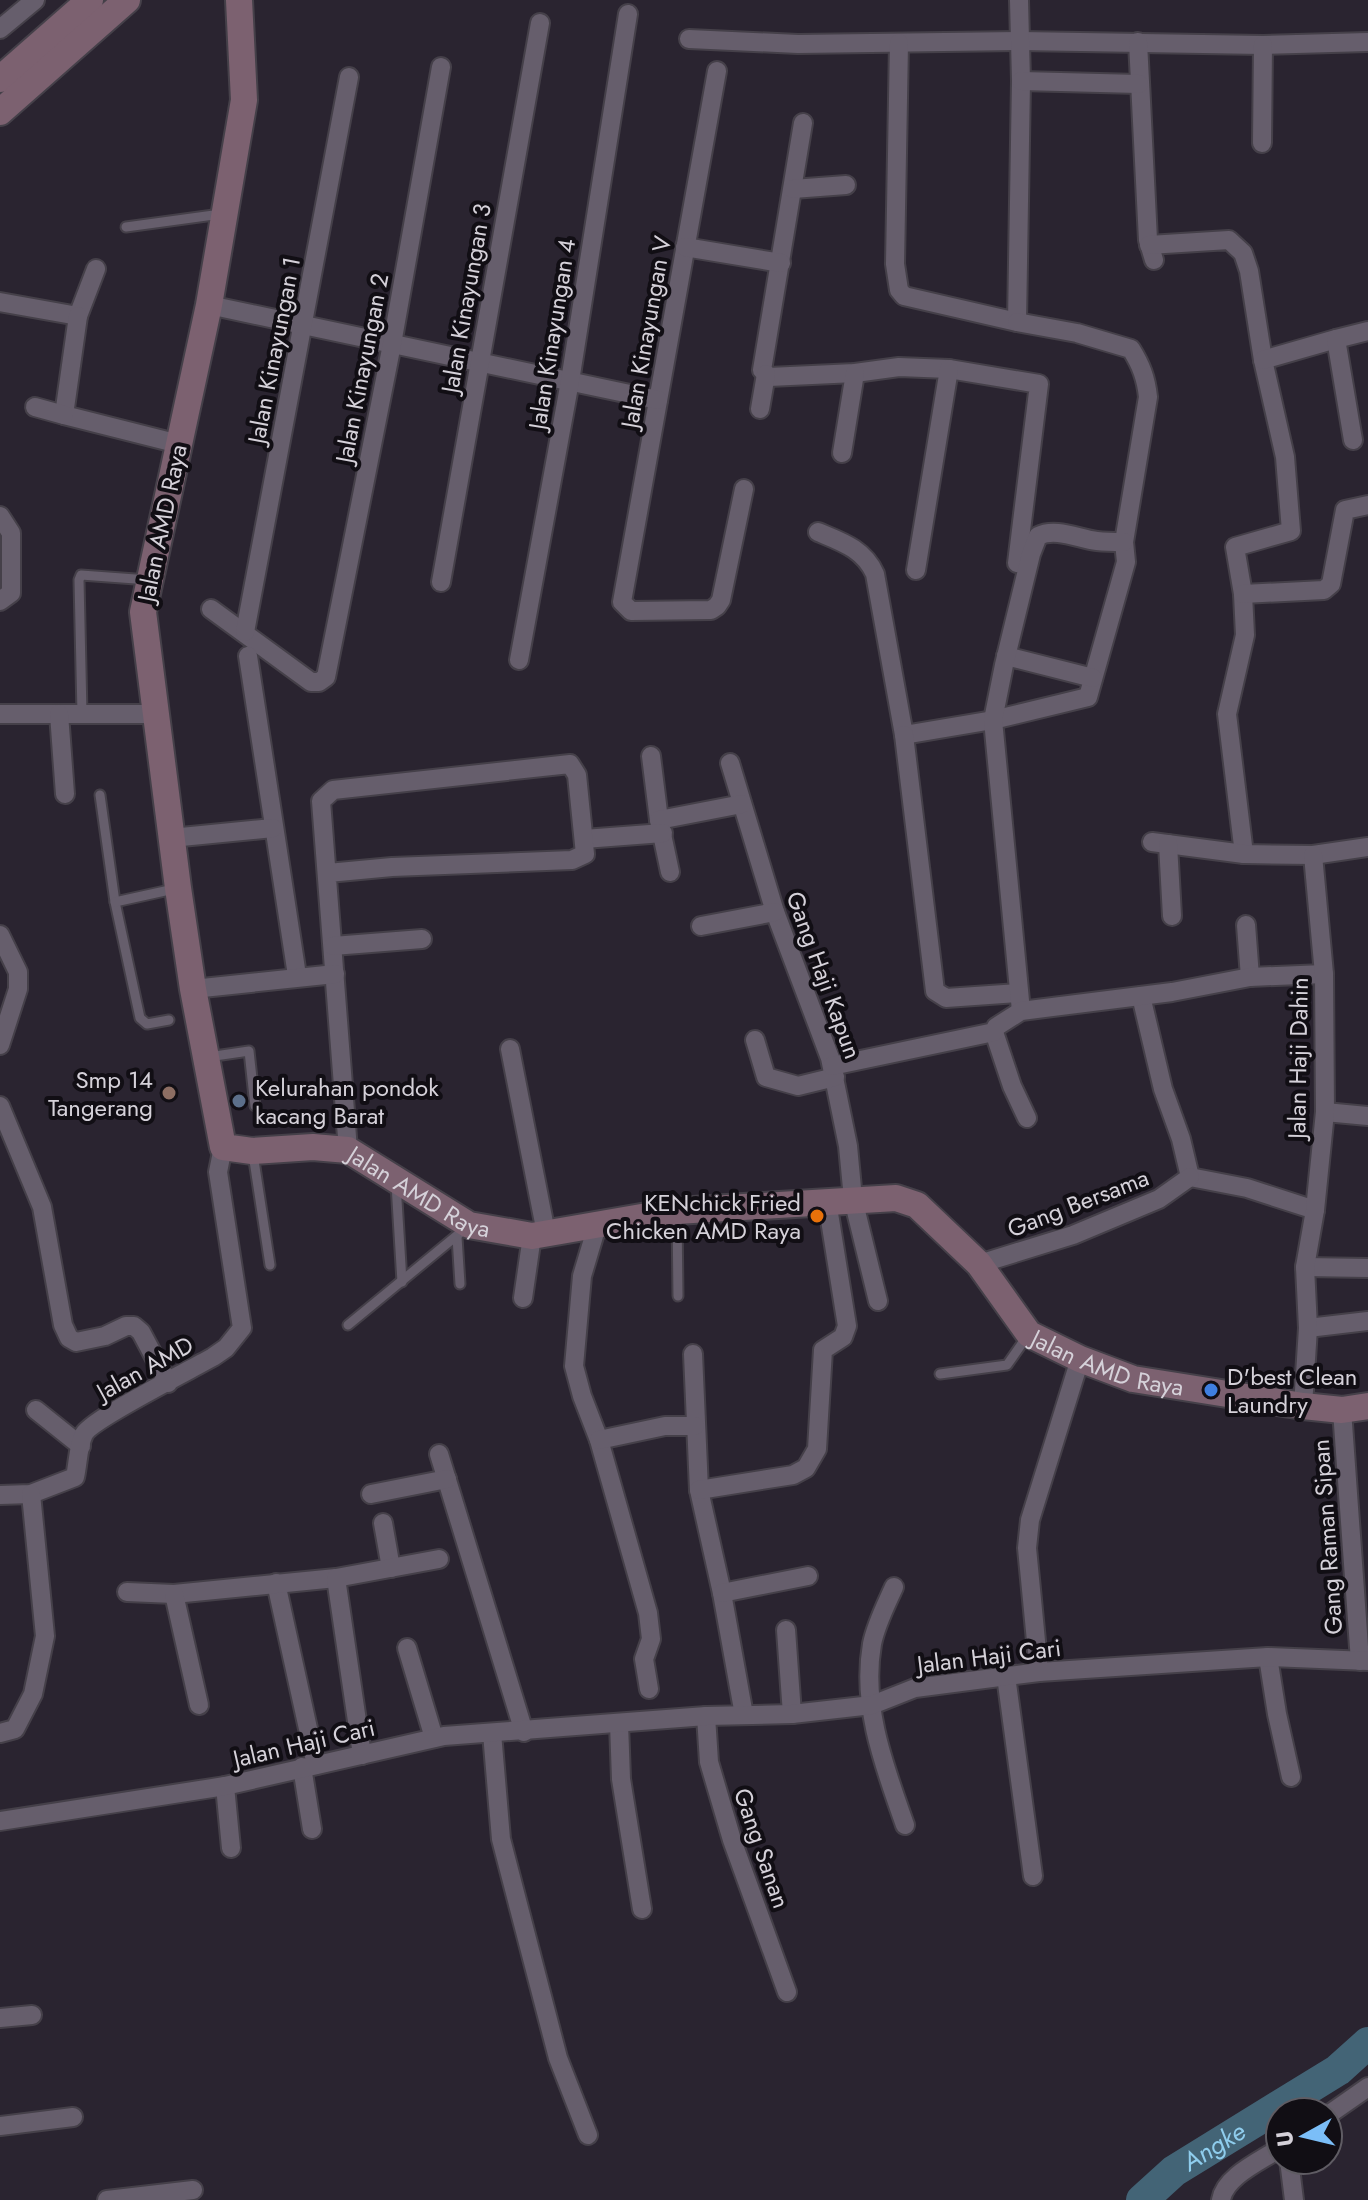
<svg xmlns="http://www.w3.org/2000/svg" width="1368" height="2200" viewBox="0 0 1368 2200" font-family="Jost,sans-serif">
<style>
.lines{fill:none;stroke-linecap:round;stroke-linejoin:round}
.river{stroke:#436476;stroke-width:32}
.lane-casing{stroke:#454049;stroke-width:13}
.street-casing{stroke:#454049;stroke-width:22}
.secondary-casing{stroke:#454049;stroke-width:30}
.lane{stroke:#665e6c;stroke-width:9}
.street{stroke:#665e6c;stroke-width:18}
.secondary{stroke:#7c6170;stroke-width:26}
.education-dot{fill:#8d6e63;stroke:#110e14;stroke-width:3}
.service-dot{fill:#5c6f8a;stroke:#110e14;stroke-width:3}
.food-dot{fill:#e8710a;stroke:#110e14;stroke-width:3}
.shop-dot{fill:#3f7fe0;stroke:#110e14;stroke-width:3}
.labels{text-anchor:middle;dominant-baseline:central;stroke-width:8;stroke-linejoin:round;paint-order:stroke}
.street-label{font-size:24px;fill:#d5d1d9;stroke:#110e14}
.poi-label{font-size:24px;fill:#d5d1d9;stroke:#110e14;text-anchor:end}
.water-label{font-size:26px;font-style:italic;fill:#8fcded;stroke:#110e14}
</style>
<rect width="100%" height="100%" fill="#2a2430"/>
<g class="lines">
<path class="river" id="s1" d="M 1142,2200 L 1174,2171 L 1338,2070 L 1368,2043"/>
<g class="lane-casing">
<g id="lane">
<path d="M 126,227 L 221,214"/>
<path d="M 82,714 L 79,580 L 81,575 L 149,580"/>
<path d="M 100,795 L 115,902 L 140,1018 L 147,1024 L 169,1020"/>
<path d="M 115,902 L 174,889"/>
<path d="M 208,1057 L 249,1051 L 255,1106"/>
<path d="M 253,1154 L 270,1265"/>
<path d="M 396,1184 L 402,1282"/>
<path d="M 677,1214 L 678,1296"/>
<path d="M 457,1237 L 460,1284"/>
<path d="M 348,1325 L 466,1228"/>
<path d="M 940,1374 L 1007,1365 L 1028,1335"/>
</g>
</g>
<g class="street-casing">
<g id="street">
<path d="M 0,29 L 35,0"/>
<path d="M 689,39 L 798,44 L 1020,41 L 1263,45 L 1368,42"/>
<path d="M 1138,42 L 1148,240 L 1154,260"/>
<path d="M 899,43 L 895,264 L 899,290 L 904,296 L 1017,322 L 1021,81 L 1019,0"/>
<path d="M 717,71 L 622,602 L 631,611 L 711,610 L 717,606 L 721,600 L 744,489"/>
<path d="M 1021,81 L 1139,84"/>
<path d="M 803,123 L 762,370 L 769,377 L 855,373 L 899,367 L 949,369 L 1039,384 L 1017,563"/>
<path d="M 1262,143 L 1263,45"/>
<path d="M 793,189 L 846,185"/>
<path d="M 1149,245 L 1229,240 L 1243,253 L 1249,271 L 1263,360 L 1285,457 L 1291,531 L 1235,547 L 1243,594 L 1245,635 L 1227,714 L 1244,854"/>
<path d="M 685,247 L 781,263"/>
<path d="M 0,302 L 78,316 L 96,269"/>
<path d="M 209,305 L 658,400"/>
<path d="M 78,316 L 64,415 L 179,444"/>
<path d="M 1263,360 L 1336,339"/>
<path d="M 35,407 L 64,415"/>
<path d="M 760,409 L 766,374"/>
<path d="M 1353,440 L 1336,339 L 1368,331"/>
<path d="M 842,453 L 855,373"/>
<path d="M 0,516 L 11,533 L 11,593 L 0,601"/>
<path d="M 818,532 C 842,542 864,549 875,574 L 904,735 L 993,720 L 1088,697 L 1126,562 L 1124,542 L 1148,397 C 1146,378 1141,365 1131,349 L 1077,333 L 1017,322"/>
<path d="M 916,570 L 949,369"/>
<path d="M 441,582 L 540,23"/>
<path d="M 1243,594 L 1324,590 L 1331,584 L 1345,510 L 1368,505"/>
<path d="M 211,609 L 311,682 L 319,682 L 326,677 L 392,344 L 441,67"/>
<path d="M 245,632 L 349,77"/>
<path d="M 248,656 L 296,969"/>
<path d="M 1006,656 L 1093,678"/>
<path d="M 519,660 L 570,381 L 628,14"/>
<path d="M 0,714 L 156,714"/>
<path d="M 59,714 L 65,794"/>
<path d="M 904,735 L 935,991 L 946,998 L 1019,993"/>
<path d="M 651,756 L 659,820 L 670,872"/>
<path d="M 730,763 L 775,912 L 830,1058 L 848,1146 L 853,1199 L 878,1301"/>
<path d="M 659,820 L 742,804"/>
<path d="M 171,838 L 273,828"/>
<path d="M 584,839 L 663,833"/>
<path d="M 1152,842 L 1244,854 L 1313,855 L 1368,847"/>
<path d="M 1168,844 L 1172,916"/>
<path d="M 328,873 L 392,867 L 572,860 L 585,854 L 577,775 L 570,764 L 333,790 L 321,801 L 348,1150"/>
<path d="M 1246,925 L 1250,977"/>
<path d="M 701,926 L 775,912"/>
<path d="M 0,935 L 18,972 L 18,989 L 0,1045"/>
<path d="M 333,946 L 422,939"/>
<path d="M 193,989 L 335,974"/>
<path d="M 1141,996 L 1163,1089 L 1181,1139 L 1190,1177"/>
<path d="M 1021,1011 L 993,720 L 1004,665 L 1031,554 L 1038,536 C 1056,527 1079,539 1097,541 C 1106,542 1115,542 1124,542"/>
<path d="M 994,1032 L 1012,1086 L 1027,1118"/>
<path d="M 755,1040 L 766,1077 L 798,1086 L 835,1077"/>
<path d="M 510,1049 L 546,1233"/>
<path d="M 832,1066 L 994,1032 L 996,1027 L 1021,1011 L 1172,992 L 1250,977 L 1324,974"/>
<path d="M 0,1106 L 42,1207 L 63,1325 L 69,1338 L 76,1342 L 105,1336 L 126,1326 L 134,1326 L 141,1332 L 168,1383"/>
<path d="M 1325,1112 L 1368,1116"/>
<path d="M 1190,1177 L 1247,1188 L 1315,1210"/>
<path d="M 597,1226 L 582,1276 L 574,1366 L 582,1396 L 599,1440 L 648,1613 L 651,1639 L 644,1659 L 649,1689"/>
<path d="M 979,1264 L 1073,1235 L 1159,1199 L 1190,1177"/>
<path d="M 1305,1267 L 1368,1268"/>
<path d="M 523,1298 L 532,1236"/>
<path d="M 1308,1328 L 1368,1321"/>
<path d="M 693,1354 L 699,1490 L 722,1593 L 744,1715"/>
<path d="M 1303,1406 L 1308,1328 L 1305,1267 L 1315,1210 L 1325,1112 L 1324,974 L 1313,855"/>
<path d="M 36,1410 L 81,1446"/>
<path d="M 1342,1410 L 1360,1661"/>
<path d="M 599,1440 L 665,1426 L 695,1426"/>
<path d="M 439,1454 L 524,1732"/>
<path d="M 699,1490 L 793,1475 L 806,1468 L 817,1449 L 823,1350 L 843,1337 L 847,1326 L 827,1201"/>
<path d="M 371,1494 L 447,1479"/>
<path d="M 0,1495 L 31,1494 L 75,1477 C 78,1464 78,1446 84,1434 C 92,1419 192,1369 213,1357 L 226,1348 L 242,1328 L 218,1172 L 223,1147"/>
<path d="M 383,1523 L 391,1568"/>
<path d="M 276,1583 L 316,1765"/>
<path d="M 894,1587 C 886,1605 876,1624 872,1644 C 861,1707 885,1768 905,1825"/>
<path d="M 127,1592 L 174,1594 L 336,1578"/>
<path d="M 722,1593 L 808,1576"/>
<path d="M 174,1594 L 199,1705"/>
<path d="M 786,1630 L 792,1714"/>
<path d="M 407,1648 L 434,1738"/>
<path d="M 1268,1657 L 1277,1714 L 1291,1777"/>
<path d="M 1039,1672 L 1027,1548 L 1030,1520 L 1080,1359"/>
<path d="M 1006,1676 L 1033,1876"/>
<path d="M 706,1716 L 709,1762 L 732,1840 L 787,1992"/>
<path d="M 619,1723 L 621,1779 L 642,1909"/>
<path d="M 0,1733 L 15,1729 L 33,1694 L 45,1636 L 31,1494"/>
<path d="M 492,1733 L 501,1839 L 558,2058 L 588,2135"/>
<path d="M 362,1755 L 336,1578 L 439,1559"/>
<path d="M 302,1767 L 312,1829"/>
<path d="M 225,1786 L 231,1848"/>
<path d="M 0,1821 L 225,1786 L 444,1736 L 706,1716 L 792,1714 L 872,1705 L 915,1688 L 1039,1672 L 1268,1657 L 1368,1661"/>
<path d="M 0,2018 L 32,2015"/>
<path d="M 1328,2115 L 1368,2087"/>
<path d="M 0,2126 L 73,2117"/>
<path d="M 1289,2160 L 1294,2200"/>
<path d="M 107,2200 L 193,2190"/>
<path d="M 1221,2200 C 1225,2176 1261,2161 1280,2148"/>
</g>
</g>
<g class="secondary-casing">
<g id="secondary">
<path id="s2" d="M 239,0 L 244,100 L 209,305 L 143,612 L 178,888 L 193,989 L 223,1147 L 252,1151 L 313,1147 L 348,1150 L 469,1225 L 532,1236 L 676,1211 L 896,1198 L 917,1205 L 979,1264 L 1029,1334 L 1080,1359 L 1133,1379 L 1303,1406 L 1342,1410 L 1368,1406"/>
<path d="M 0,79 L 90,0"/>
<path d="M 0,112 L 127,0"/>
</g>
</g>
<use href="#lane" class="lane"/>
<use href="#street" class="street"/>
<use href="#secondary" class="secondary"/>
</g>
<circle class="education-dot" cx="169" cy="1093" r="8"/>
<circle class="service-dot" cx="239" cy="1101" r="8"/>
<circle class="food-dot" cx="817" cy="1216" r="8"/>
<circle class="shop-dot" cx="1211" cy="1390" r="8"/>
<g class="labels">
<g class="street-label">
<text transform="translate(466 298) rotate(-80)">Jalan Kinayungan 3</text>
<text transform="translate(646 332) rotate(-80)">Jalan Kinayungan V</text>
<text transform="translate(552 334) rotate(-81)">Jalan Kinayungan 4</text>
<text transform="translate(274 350) rotate(-79)">Jalan Kinayungan 1</text>
<text transform="translate(362 368) rotate(-79)">Jalan Kinayungan 2</text>
<text transform="translate(162 523) rotate(-78)">Jalan AMD Raya</text>
<text transform="translate(824 975) rotate(70)">Gang Haji Kapun</text>
<text transform="translate(1298 1058) rotate(-89)">Jalan Haji Dahin</text>
<text stroke="none"><textPath href="#s2" startOffset="1372">Jalan AMD Raya</textPath></text>
<text transform="translate(1078 1203) rotate(-21)">Gang Bersama</text>
<text stroke="none"><textPath href="#s2" startOffset="2140">Jalan AMD Raya</textPath></text>
<text transform="translate(145 1368) rotate(-29)">Jalan AMD</text>
<text transform="translate(1327 1537) rotate(-94)">Gang Raman Sipan</text>
<text transform="translate(989 1656) rotate(-7)">Jalan Haji Cari</text>
<text transform="translate(304 1743) rotate(-13)">Jalan Haji Cari</text>
<text transform="translate(762 1848) rotate(71)">Gang Sanan</text>
</g>
<g class="poi-label">
<text x="153" y="1079">Smp 14<tspan x="153" dy="28">Tangerang</tspan></text>
<text x="255" y="1087" text-anchor="start">Kelurahan pondok<tspan x="255" dy="28">kacang Barat</tspan></text>
<text x="801" y="1202">KENchick Fried<tspan x="801" dy="28">Chicken AMD Raya</tspan></text>
<text x="1227" y="1376" text-anchor="start">D'best Clean<tspan x="1227" dy="28">Laundry</tspan></text>
</g>
<g class="water-label">
<text stroke="none"><textPath href="#s1" startOffset="90">Angke</textPath></text>
</g>
</g>
<g transform="translate(1304 2136) rotate(262)"><circle r="38" fill="#110e14" stroke="#5f5c63" stroke-width="2"/>
<path d="M0-6L14 30L0 20L-14 30Z" fill="#7bbef8"/>
<text y="-12" font-size="22" font-weight="bold" text-anchor="middle" fill="#d5d1d9">U</text>
</g>
</svg>
